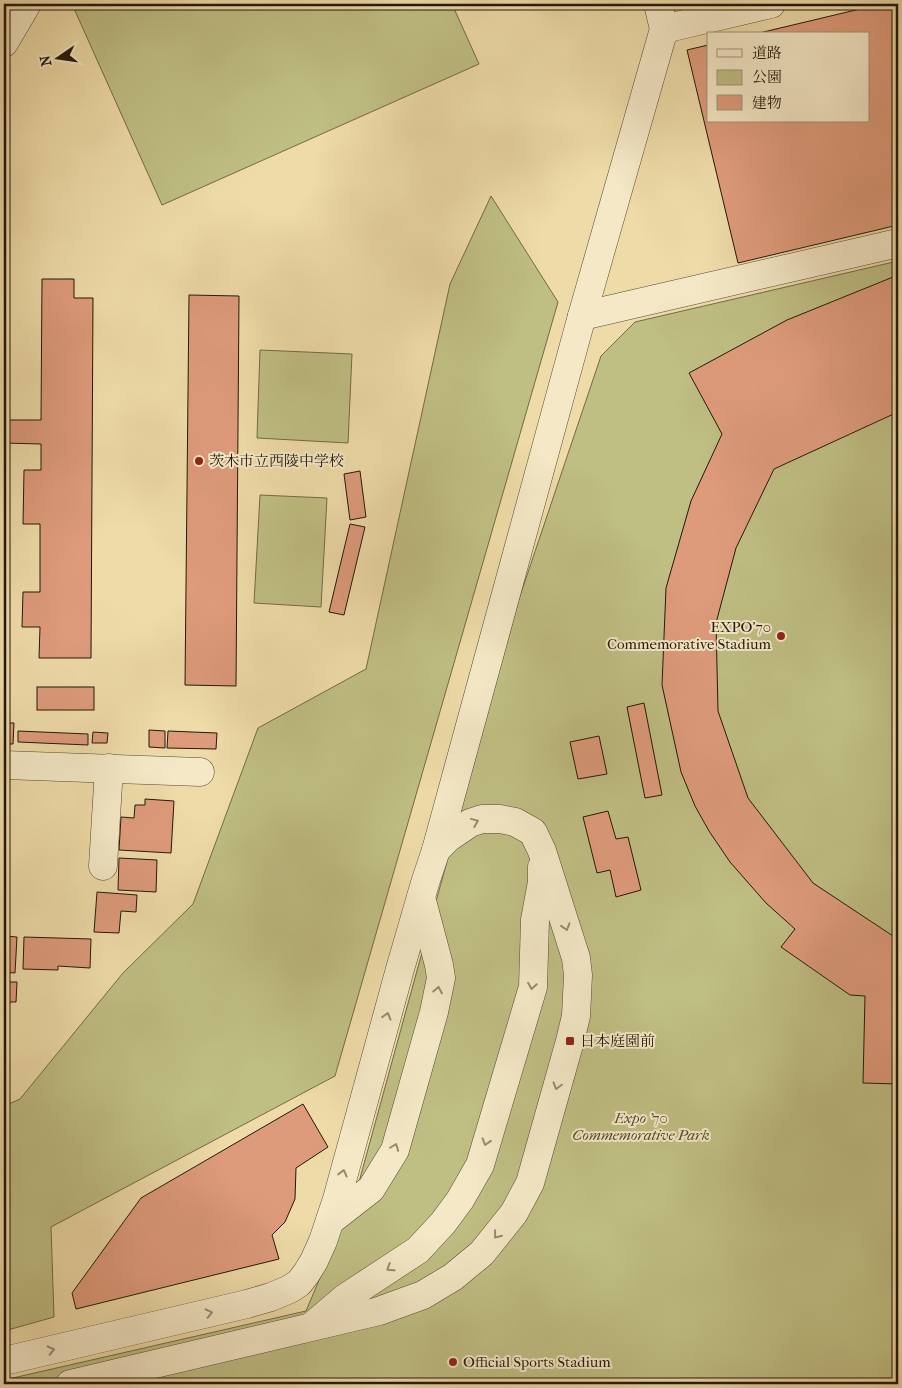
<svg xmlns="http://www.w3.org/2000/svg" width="902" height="1388" viewBox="0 0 902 1388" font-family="'IM FELL French Canon','Noto Serif JP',serif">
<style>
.green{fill:#bfbe83;stroke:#716a46}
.building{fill:#de9b7b;stroke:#23170a}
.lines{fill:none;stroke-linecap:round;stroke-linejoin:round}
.minor-casing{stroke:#564832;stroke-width:29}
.minor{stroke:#f4e8c6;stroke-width:28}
.oneway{stroke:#968a71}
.poi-dot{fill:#8f2418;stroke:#f4e8c6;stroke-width:2}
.labels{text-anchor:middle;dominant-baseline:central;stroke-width:4;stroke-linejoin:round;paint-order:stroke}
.poi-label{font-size:15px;fill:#23170a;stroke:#f4e8c6;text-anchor:start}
.park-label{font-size:15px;font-style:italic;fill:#52492e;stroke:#f4e8c6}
</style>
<rect width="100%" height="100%" fill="#eedba8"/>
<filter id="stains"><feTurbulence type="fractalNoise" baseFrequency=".004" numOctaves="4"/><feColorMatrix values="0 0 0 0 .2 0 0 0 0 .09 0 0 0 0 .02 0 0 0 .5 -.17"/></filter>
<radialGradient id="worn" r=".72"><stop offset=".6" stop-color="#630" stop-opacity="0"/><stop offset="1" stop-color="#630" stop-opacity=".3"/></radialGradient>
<g class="green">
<path d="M 72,4 L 452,4 L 479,64 L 162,205 Z"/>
<path d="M 491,196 L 558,302 L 335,1076 L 51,1227 L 54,1317 L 4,1331 L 4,1106 L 20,1099 L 123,973 L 193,904 L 258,728 L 366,669 L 450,284 Z"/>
<path d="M 898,261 L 898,1384 L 4,1384 L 4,1380 L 306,1311 L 356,1193 L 519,599 L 601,356 L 635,322 Z"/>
<path d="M 260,350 L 352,354 L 348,443 L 257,438 Z"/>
<path d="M 260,495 L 327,498 L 321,607 L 254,603 Z"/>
</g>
<g class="building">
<path d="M 881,4 L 898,4 L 898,225 L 738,263 L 687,50 L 708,45 L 708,121 L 868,121 L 868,34 L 755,34 Z"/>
<path d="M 4,273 L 8,273 L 7,420 L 41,420 L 42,279 L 74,279 L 74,298 L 93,298 L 91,658 L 39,658 L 40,627 L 22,627 L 23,592 L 40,592 L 40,524 L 23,524 L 24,470 L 41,470 L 41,444 L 4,443 Z"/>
<path d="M 898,275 L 898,412 L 774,469 L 736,548 L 716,623 L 718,711 L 748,798 L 813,883 L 893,936 L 898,936 L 898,1084 L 863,1083 L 865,996 L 850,995 L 781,947 L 795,929 L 766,903 L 730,862 L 709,831 L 695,806 L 681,772 L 662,685 L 666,588 L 691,501 L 722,434 L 689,373 L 787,320 Z"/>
<path d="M 189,295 L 239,296 L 236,686 L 185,685 Z"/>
<path d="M 360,471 L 366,517 L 350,520 L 344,474 Z"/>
<path d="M 350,524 L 365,527 L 344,615 L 329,612 Z"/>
<path d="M 4,589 L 6,589 L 5,643 L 4,643 Z"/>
<rect x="37" y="687" width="57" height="23"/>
<path d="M 644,703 L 662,795 L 645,798 L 627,707 Z"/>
<path d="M 4,723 L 14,723 L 13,744 L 4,744 Z"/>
<path d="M 149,730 L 165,731 L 165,748 L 149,747 Z"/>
<path d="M 18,731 L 88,734 L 88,745 L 18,742 Z"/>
<path d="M 168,731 L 217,733 L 216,749 L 167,748 Z"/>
<path d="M 93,732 L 108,733 L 107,743 L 92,743 Z"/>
<path d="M 599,736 L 607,774 L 578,779 L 570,742 Z"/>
<path d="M 145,799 L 174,801 L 171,853 L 119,850 L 121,817 L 134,818 L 135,805 L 145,805 Z"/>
<path d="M 608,811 L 616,839 L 628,837 L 641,890 L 616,897 L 610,870 L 597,873 L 583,817 Z"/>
<path d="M 119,858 L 157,860 L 156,892 L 118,890 Z"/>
<path d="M 97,892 L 137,895 L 136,912 L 121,911 L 119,933 L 94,932 Z"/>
<path d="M 4,936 L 17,937 L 15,973 L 4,972 Z"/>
<path d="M 24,937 L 91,939 L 90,968 L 58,966 L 58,970 L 23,969 Z"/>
<path d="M 4,982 L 17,982 L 16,1002 L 4,1002 Z"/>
<path d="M 303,1104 L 328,1147 L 296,1168 L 295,1199 L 285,1222 L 272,1235 L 279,1259 L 76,1309 L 72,1293 L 141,1198 Z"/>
</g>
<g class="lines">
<g class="minor-casing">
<g id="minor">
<path d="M 664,29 L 771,4"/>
<path d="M 4,43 L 27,4"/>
<path d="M 582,316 L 898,243"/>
<path d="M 4,765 L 200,772"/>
<path d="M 103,866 L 109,768"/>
<path d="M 330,1221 L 371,1189 L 395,1150 L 434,1012 L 441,978 L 439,965 L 421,897"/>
<path d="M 312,1326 L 345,1298 L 418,1250 L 443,1223 L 460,1200 L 480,1165 L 533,987 L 535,920 L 542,882 L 542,867"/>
<path d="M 4,1361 L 247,1304 L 271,1297 L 290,1289 L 299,1283 L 306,1274 L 314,1261 L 323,1241 L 337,1199 L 400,969 L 425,883 L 436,850 L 582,316 L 664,29 L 658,4"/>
<path d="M 70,1384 L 379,1311 L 423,1295 L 453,1277 L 482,1253 L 514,1213 L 530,1183 L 570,1041 L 576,1016 L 578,975 L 576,958 L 542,851 L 533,832 L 515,822 L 500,819 L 482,819 L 470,823 L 448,838 L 436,850"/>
</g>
</g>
<use href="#minor" class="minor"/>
</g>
<defs><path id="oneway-chevron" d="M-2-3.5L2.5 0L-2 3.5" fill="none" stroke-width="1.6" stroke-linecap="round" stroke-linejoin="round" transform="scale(1.25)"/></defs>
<g class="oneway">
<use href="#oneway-chevron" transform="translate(475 822) rotate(-22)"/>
<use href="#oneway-chevron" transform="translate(566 927) rotate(73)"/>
<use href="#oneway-chevron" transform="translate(532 986) rotate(99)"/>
<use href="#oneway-chevron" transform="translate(438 990) rotate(-79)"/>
<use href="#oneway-chevron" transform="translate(387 1016) rotate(-74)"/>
<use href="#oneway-chevron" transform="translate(557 1086) rotate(106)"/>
<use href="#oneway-chevron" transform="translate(486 1142) rotate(107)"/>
<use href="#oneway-chevron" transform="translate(395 1147) rotate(-69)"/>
<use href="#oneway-chevron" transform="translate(343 1173) rotate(-76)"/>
<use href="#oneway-chevron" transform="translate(497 1235) rotate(128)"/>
<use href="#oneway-chevron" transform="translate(390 1268) rotate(147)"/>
<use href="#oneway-chevron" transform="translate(209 1313) rotate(-13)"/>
<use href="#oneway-chevron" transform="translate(51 1350) rotate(-13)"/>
</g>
<g class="poi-dot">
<circle cx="199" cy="461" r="5"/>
<circle cx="781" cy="636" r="5"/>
<rect x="565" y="1036" width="10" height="10" rx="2.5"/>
<circle cx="453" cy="1362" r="5"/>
</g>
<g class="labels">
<g class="poi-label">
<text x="209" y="461">茨木市立西陵中学校</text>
<text x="771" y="627" text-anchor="end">EXPO'70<tspan x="771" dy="17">Commemorative Stadium</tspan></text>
<text x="580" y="1041">日本庭園前</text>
<text x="463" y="1362">Official Sports Stadium</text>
</g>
<g class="park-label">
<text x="641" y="1118">Expo '70<tspan x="641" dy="17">Commemorative Park</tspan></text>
</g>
</g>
<rect width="902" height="1388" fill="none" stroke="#eedba8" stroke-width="20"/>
<rect x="5" y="5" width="892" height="1378" fill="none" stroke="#23170a" stroke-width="2.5"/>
<rect x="10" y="10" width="882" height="1368" fill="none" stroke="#23170a"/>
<rect x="707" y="32" width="162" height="90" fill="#f4e8c6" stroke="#a0947b"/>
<rect x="717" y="49" width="25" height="8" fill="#f4e8c6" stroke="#a0947b"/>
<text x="752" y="58" font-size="15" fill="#23170a">道路</text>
<rect x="717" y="70" width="25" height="15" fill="#bfbe83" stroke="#a0947b"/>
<text x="752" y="82" font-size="15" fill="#23170a">公園</text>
<rect x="717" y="95" width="25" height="15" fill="#de9b7b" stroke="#a0947b"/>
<text x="752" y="108" font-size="15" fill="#23170a">建物</text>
<g transform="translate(58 58) rotate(257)" stroke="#f4e8c6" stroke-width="4" paint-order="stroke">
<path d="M0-4L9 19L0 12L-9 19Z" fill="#23170a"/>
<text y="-8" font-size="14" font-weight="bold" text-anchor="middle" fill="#23170a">N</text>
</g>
<rect width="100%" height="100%" filter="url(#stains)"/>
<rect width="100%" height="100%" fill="url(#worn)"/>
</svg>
